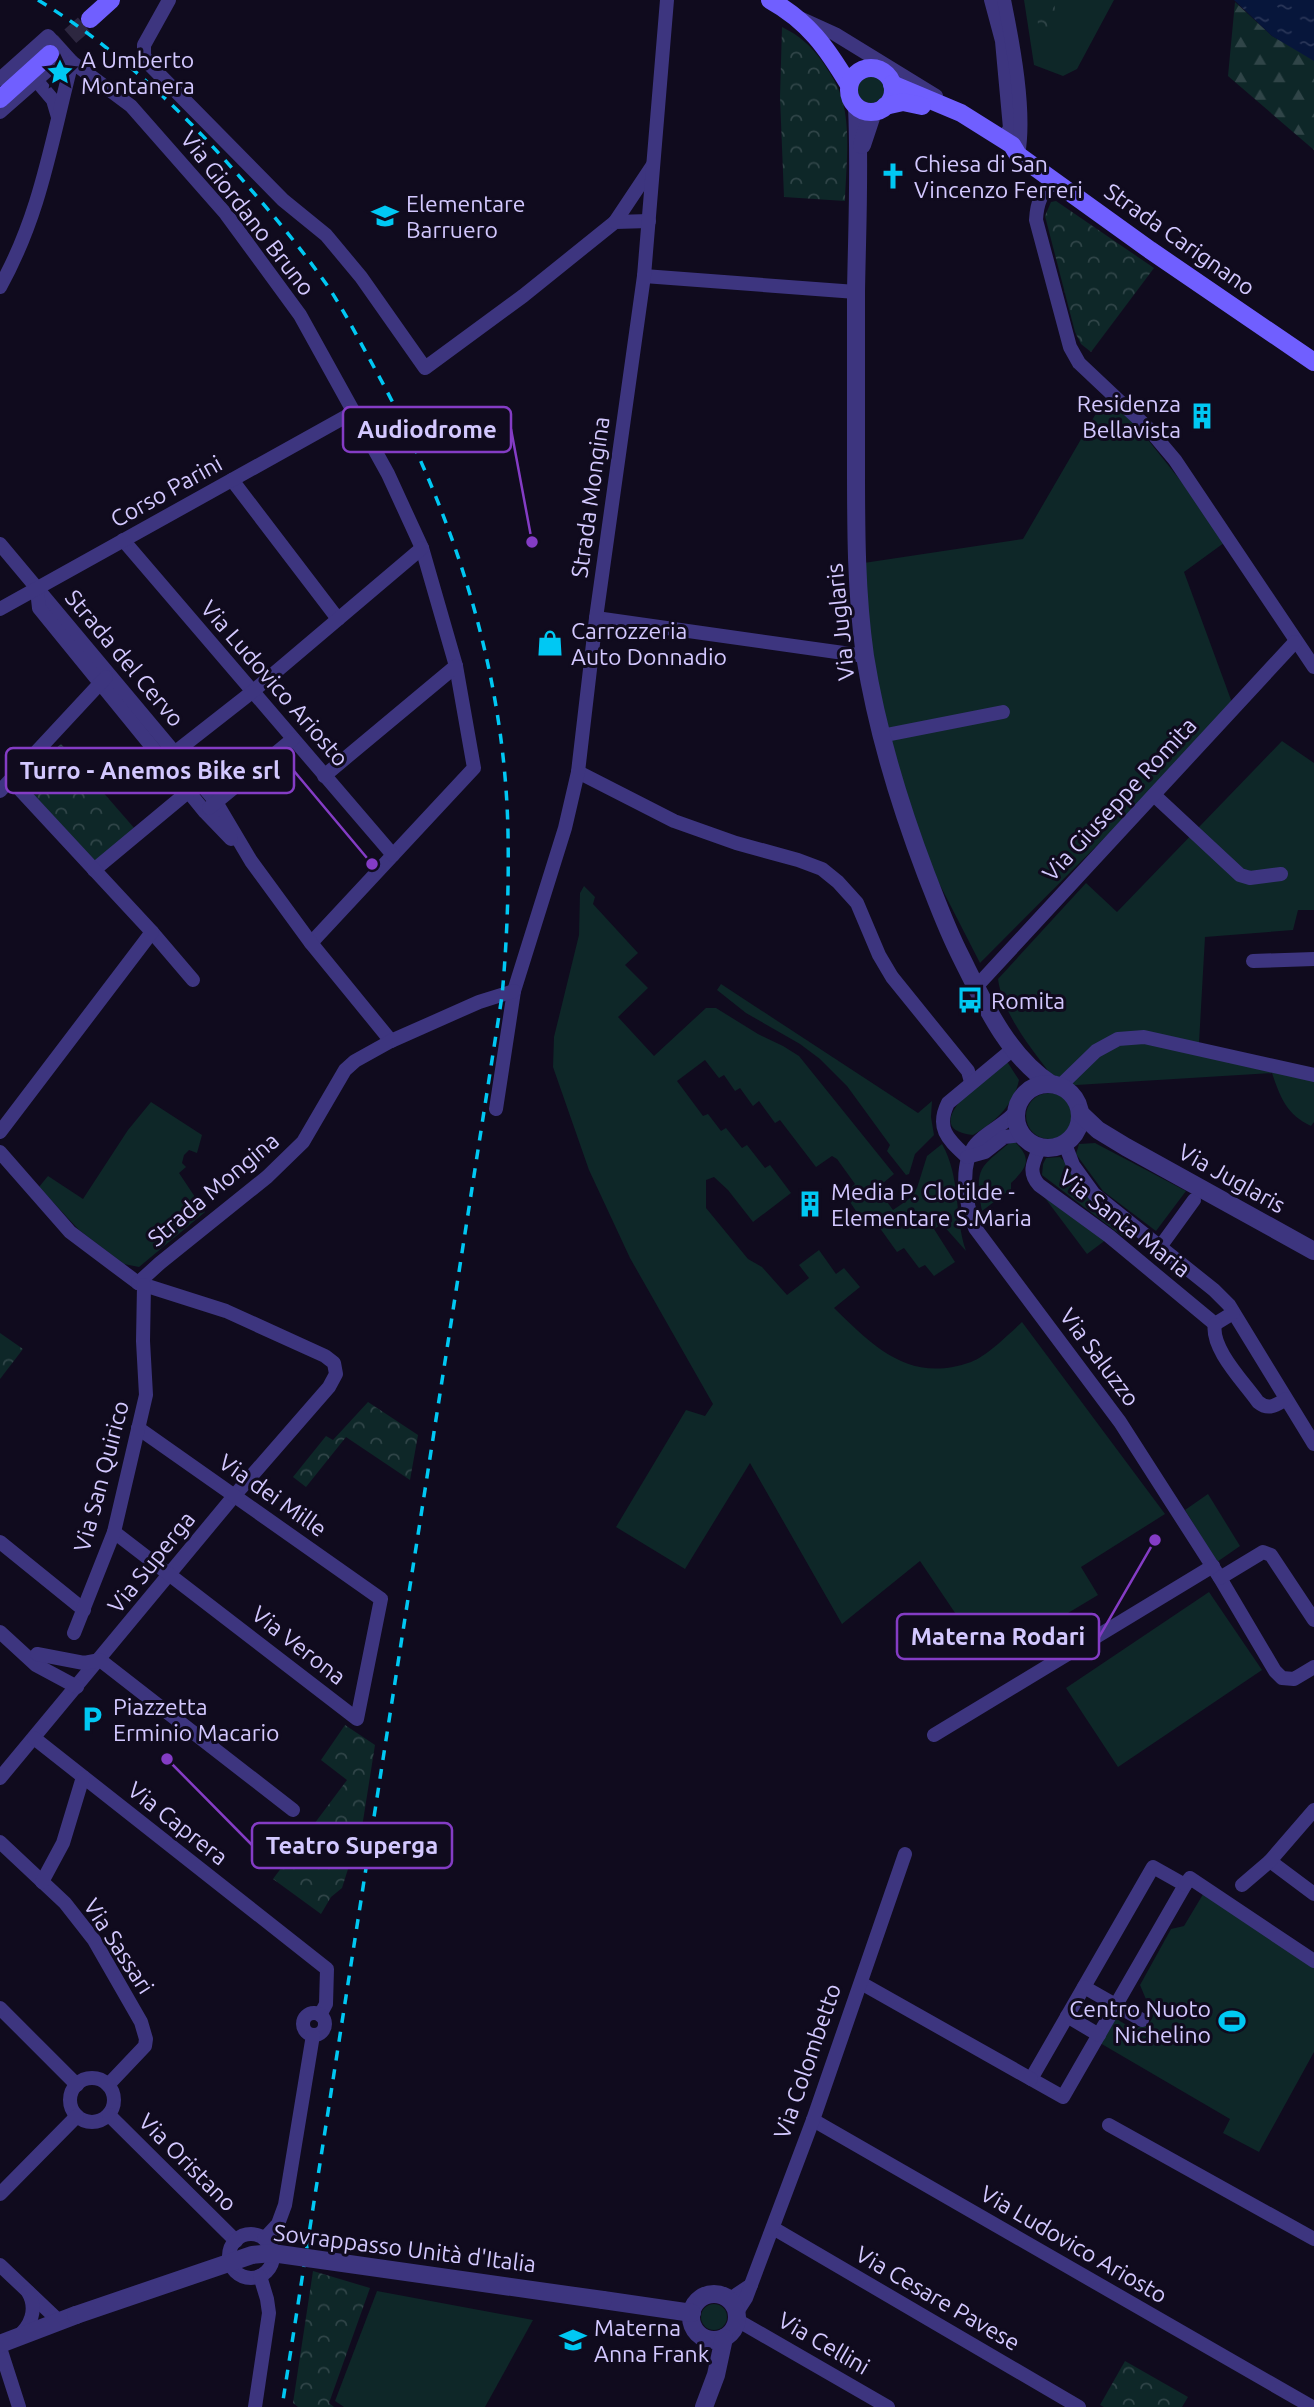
<svg xmlns="http://www.w3.org/2000/svg" width="1314" height="2407" viewBox="0 0 1314 2407" font-family="Ubuntu,sans-serif">
<style>
.green{fill:#0e2728}
.forest{fill:url(#forest-firs)}
.park{fill:url(#park-crowns)}
.water{fill:url(#water-ripples)}
.lines{fill:none;stroke-linecap:round;stroke-linejoin:round}
.secondary-tunnel{stroke:#2d2740;stroke-width:18;stroke-dasharray:18 9;stroke-linecap:butt}
.minor{stroke:#3d357f;stroke-width:14}
.tertiary{stroke:#3d357f;stroke-width:18}
.secondary{stroke:#705fff;stroke-width:18}
.rail{stroke:#00c8f3;stroke-width:3.5;stroke-dasharray:10 9;stroke-linecap:butt}
.tertiary-bridge{stroke:#3d357f;stroke-width:18}
.labels{text-anchor:middle;dominant-baseline:central;stroke-width:6;stroke-linejoin:round;paint-order:stroke}
.poi-label{font-size:23px;fill:#d3c8ff;stroke:#100b1e;text-anchor:start}
.street-label{font-size:23px;fill:#d3c8ff;stroke:#100b1e}
.leader{fill:none;stroke:#843cc5;stroke-width:2.5}
.callout-dot{fill:#843cc5;stroke:#100b1e;stroke-width:2.5}
.callout{fill:#100b1e;stroke:#843cc5;stroke-width:2.5}
.callout-label{font-size:24px;text-anchor:middle;font-weight:bold;fill:#d3c8ff}
</style>
<defs>
<pattern id="forest-firs" width="22" height="20" patternUnits="userSpaceOnUse" patternTransform="scale(1.75)"><rect width="22" height="20" fill="#0e2728"/><path d="M5 1l3.5 6h-7zM16 11l3.5 6h-7z" fill="#304548"/></pattern>
<pattern id="park-crowns" width="20" height="18" patternUnits="userSpaceOnUse" patternTransform="scale(1.75)"><rect width="20" height="18" fill="#0e2728"/><path d="M2 6a3 3 0 1 1 6 0M12 15a3 3 0 1 1 6 0" fill="none" stroke="#304548"/></pattern>
<pattern id="water-ripples" width="26" height="14" patternUnits="userSpaceOnUse" patternTransform="scale(1.75)"><rect width="26" height="14" fill="#07163b"/><path d="M2 4q2-2 4 0t4 0M15 11q2-2 4 0t4 0" fill="none" stroke="#2a3658"/></pattern>
</defs>
<rect width="100%" height="100%" fill="#100b1e"/>
<g class="green">
<path d="M 1024,0 L 1114,0 L 1077,69 L 1063,76 L 1034,65 Z"/>
<circle cx="871" cy="89" r="14"/>
<path d="M 1109,391 L 1228,540 L 1184,572 L 1234,708 L 980,963 L 903,813 L 855,654 L 857,564 L 1023,539 Z"/>
<path d="M 1282,741 L 1314,763 L 1314,910 L 1298,910 L 1293,930 L 1205,937 L 1199,1043 L 1314,1075 L 1314,1122 L 1311,1126 C 1287,1115 1280,1097 1272,1073 L 1060,1086 C 1037,1056 1003,1017 998,979 L 1086,883 L 1117,912 Z"/>
<path d="M 584,886 L 595,897 L 593,904 L 638,953 L 625,965 L 648,988 L 618,1017 L 654,1056 L 706,1008 L 716,1008 L 758,1034 L 783,1046 L 799,1056 L 894,1174 L 877,1188 L 893,1210 L 909,1199 L 917,1188 L 927,1156 L 942,1144 C 961,1177 954,1216 966,1251 L 942,1224 L 934,1229 L 955,1262 L 934,1276 L 925,1265 L 919,1268 L 904,1248 L 897,1252 L 877,1224 L 868,1229 L 844,1193 L 855,1184 L 837,1159 L 832,1156 L 816,1167 L 780,1120 L 775,1123 L 759,1101 L 753,1106 L 740,1088 L 735,1091 L 724,1075 L 719,1078 L 705,1060 L 677,1081 L 703,1116 L 708,1114 L 721,1131 L 726,1128 L 742,1148 L 747,1145 L 765,1168 L 770,1165 L 791,1193 L 753,1222 L 728,1190 L 714,1177 L 706,1180 L 706,1208 L 748,1259 L 762,1267 L 787,1295 L 809,1278 L 799,1265 L 819,1250 L 836,1274 L 844,1268 L 860,1287 L 834,1308 C 874,1347 910,1384 971,1362 C 987,1356 1009,1334 1022,1322 L 1165,1514 L 1081,1567 L 1098,1595 L 1018,1643 L 970,1635 L 920,1561 L 842,1624 L 750,1463 L 685,1569 L 616,1527 L 686,1410 L 705,1416 L 713,1404 L 630,1258 L 589,1170 L 553,1067 L 554,1037 L 579,935 L 580,893 Z"/>
<path d="M 721,984 L 918,1113 L 932,1101 L 931,1117 L 934,1135 L 915,1154 L 909,1174 L 906,1175 L 887,1151 L 890,1145 L 847,1086 L 820,1059 L 800,1044 L 746,1013 L 717,990 Z"/>
<path d="M 1003,1061 L 1008,1063 L 1019,1080 C 1014,1105 994,1123 973,1135 C 914,1129 988,1075 1003,1061 Z"/>
<circle cx="1049" cy="1116" r="23"/>
<path d="M 151,1102 L 202,1135 L 197,1153 L 189,1150 L 184,1155 L 182,1163 L 186,1167 L 179,1173 L 205,1212 L 139,1267 L 124,1264 L 79,1230 L 39,1187 L 48,1176 L 83,1199 L 128,1130 Z"/>
<path d="M 1013,1140 C 1032,1158 1029,1166 1011,1183 L 1011,1189 L 982,1211 C 974,1166 980,1168 1013,1140 Z"/>
<path d="M 1095,1143 L 1186,1191 L 1156,1231 L 1103,1191 L 1076,1154 L 1079,1144 Z"/>
<path d="M 1060,1157 L 1130,1227 L 1122,1236 L 1042,1175 L 1043,1164 L 1046,1158 Z"/>
<path d="M 1042,1194 L 1107,1239 L 1087,1254 Z"/>
<path d="M 1208,1494 L 1240,1546 L 1217,1562 L 1185,1510 Z"/>
<path d="M 1209,1592 L 1262,1670 L 1118,1767 L 1066,1688 Z"/>
<path d="M 1205,1891 L 1314,1966 L 1314,2052 L 1259,2152 L 1223,2133 L 1230,2119 L 1100,2043 L 1115,2018 L 1133,2029 L 1149,2024 L 1153,2016 L 1140,1985 L 1171,1929 L 1184,1926 Z"/>
<path d="M 377,2291 L 533,2320 L 485,2407 L 344,2407 L 335,2401 Z"/>
<circle cx="714" cy="2317" r="13"/>
</g>
<path class="forest" d="M 1235,2 L 1272,36 L 1314,58 L 1314,150 L 1228,76 Z"/>
<g class="park">
<path d="M 1035,0 L 1054,0 L 1057,29 L 1039,32 Z"/>
<path d="M 782,27 C 800,36 810,45 822,61 C 830,73 838,85 842,99 C 851,129 846,170 845,201 L 784,197 L 780,97 Z"/>
<path d="M 1056,201 L 1154,268 L 1091,352 L 1081,344 L 1075,332 L 1045,216 L 1051,202 Z"/>
<path d="M 61,744 L 135,829 L 95,865 L 20,779 Z"/>
<path d="M 0,1333 L 23,1349 L 0,1379 Z"/>
<path d="M 368,1402 L 418,1435 L 410,1480 L 346,1437 L 306,1487 L 293,1477 L 326,1436 L 333,1440 Z"/>
<path d="M 345,1725 L 375,1745 L 360,1840 L 348,1856 L 348,1869 L 342,1888 L 331,1897 L 321,1914 L 273,1879 L 347,1780 L 321,1760 Z"/>
<path d="M 313,2271 L 370,2288 L 329,2403 L 334,2407 L 298,2407 L 293,2403 Z"/>
<path d="M 1125,2361 L 1188,2397 L 1182,2407 L 1104,2407 L 1100,2405 Z"/>
</g>
<path class="water" d="M 1234,0 L 1314,0 L 1314,61 L 1272,36 Z"/>
<g class="lines">
<path class="secondary-tunnel" d="M 50,54 L 90,19"/>
<g class="minor">
<path d="M 169,0 L 144,45 L 144,56 L 150,65 L 283,200 L 326,235 L 361,277 L 425,368 L 523,296 L 615,222 L 649,221"/>
<path d="M 991,0 L 1002,41 L 1010,128 L 1003,139"/>
<path d="M 1004,0 C 1013,44 1026,112 1018,155"/>
<path d="M 802,19 L 835,34 L 936,96"/>
<path d="M 0,79 L 48,36 L 72,62 L 131,106 L 226,214 L 300,315 L 388,474 L 422,548 L 456,666 L 474,768 L 311,943"/>
<path d="M 36,80 L 53,100 L 58,117"/>
<path d="M 0,112 L 65,55"/>
<path d="M 1054,181 C 1041,193 1037,202 1036,220 L 1070,347 L 1079,363 L 1148,428 L 1175,460 L 1314,667"/>
<path d="M 615,222 L 653,165"/>
<path d="M 644,276 L 856,292"/>
<path d="M 0,287 C 41,213 51,142 72,62"/>
<path d="M 232,480 L 338,619"/>
<path d="M 123,540 L 393,855"/>
<path d="M 0,544 L 216,802 L 251,861 L 311,943 L 391,1041"/>
<path d="M 37,590 L 39,608 L 205,812 L 231,839"/>
<path d="M 0,609 L 354,412"/>
<path d="M 596,618 L 865,656"/>
<path d="M 881,736 L 1003,712"/>
<path d="M 169,757 L 252,692 L 422,548"/>
<path d="M 578,772 L 674,821 L 736,843 L 798,860 L 822,869 L 838,882 L 857,903 L 879,955 L 892,977 L 968,1071 L 971,1082"/>
<path d="M 324,776 L 456,666"/>
<path d="M 0,791 L 106,677"/>
<path d="M 1154,795 L 1240,875 L 1250,878 L 1281,874"/>
<path d="M 209,808 L 293,739"/>
<path d="M 94,870 L 189,791"/>
<path d="M 152,932 L 193,980"/>
<path d="M 1253,961 L 1314,959"/>
<path d="M 976,987 L 1295,642"/>
<path d="M 1060,1086 L 1096,1051 L 1118,1039 L 1144,1037 L 1314,1075"/>
<path d="M 496,1109 L 514,991 L 565,828 L 578,772 L 596,618 L 644,276 L 667,0"/>
<path d="M 1017,1110 C 1006,1125 988,1130 976,1144 C 958,1165 966,1205 975,1228 L 1120,1422 L 1220,1578 L 1275,1671 L 1282,1678 L 1294,1679 L 1314,1667"/>
<path d="M 0,1132 L 152,932 L 11,780"/>
<path d="M 1065,1144 L 1073,1165 L 1094,1194 L 1214,1290 L 1229,1305 L 1314,1444"/>
<path d="M 1040,1147 C 1034,1161 1027,1172 1039,1185 L 1109,1236 L 1215,1324 L 1233,1313"/>
<path d="M 0,1152 L 70,1232 L 138,1283 L 226,1311 L 325,1356 L 334,1363 L 336,1374 L 329,1387 L 234,1496 L 0,1778"/>
<path d="M 967,1157 C 949,1140 935,1129 948,1103 L 1013,1049"/>
<path d="M 967,1157 L 985,1152 L 1004,1137 L 1022,1135"/>
<path d="M 1160,1247 L 1194,1200"/>
<path d="M 138,1283 L 160,1263 L 267,1177 L 303,1142 L 345,1070 L 355,1061 L 391,1041 L 479,1002 L 514,991"/>
<path d="M 1215,1324 C 1210,1348 1244,1382 1258,1402 C 1269,1411 1276,1405 1286,1399"/>
<path d="M 114,1532 L 357,1719 L 381,1599 L 138,1428"/>
<path d="M 0,1542 L 84,1610"/>
<path d="M 1220,1578 L 1263,1552 L 1271,1555 L 1314,1620"/>
<path d="M 0,1632 L 36,1665 L 77,1687"/>
<path d="M 74,1633 L 114,1532 L 146,1395 L 143,1341 L 144,1285"/>
<path d="M 37,1654 L 84,1663 L 100,1660 L 293,1810"/>
<path d="M 934,1735 L 1213,1566"/>
<path d="M 34,1738 L 327,1969 L 326,2004 L 320,2015"/>
<path d="M 0,1842 L 65,1903 L 94,1940 L 141,2022 L 146,2039 L 145,2046 L 108,2085"/>
<path d="M 1270,1861 L 1314,1894"/>
<path d="M 1153,1867 L 1185,1885 L 1063,2097 L 1031,2079 Z"/>
<path d="M 42,1882 L 63,1843 L 83,1777"/>
<path d="M 1185,1885 L 1190,1878 L 1314,1961"/>
<path d="M 1242,1885 L 1270,1861 L 1314,1810"/>
<path d="M 861,1983 L 1031,2079"/>
<path d="M 1084,1987 L 1142,2020"/>
<path d="M 0,2008 L 77,2085"/>
<circle cx="314" cy="2024" r="11"/>
<path d="M 1067,2016 L 1099,2035"/>
<circle cx="92" cy="2100" r="22"/>
<path d="M 109,2115 L 236,2241"/>
<path d="M 813,2120 L 1312,2407"/>
<path d="M 1109,2125 L 1314,2239"/>
<path d="M 0,2194 L 77,2116"/>
<path d="M 773,2228 L 1079,2407"/>
<circle cx="251" cy="2256" r="22"/>
<path d="M 264,2239 L 278,2224 L 285,2205 L 313,2035"/>
<path d="M 0,2265 L 58,2320"/>
<path d="M 724,2296 L 733,2297 L 751,2285"/>
<path d="M 737,2312 L 746,2298 L 813,2120 L 905,1854"/>
<path d="M 737,2320 L 888,2407"/>
<path d="M 16,2338 C 31,2327 38,2309 28,2292"/>
<path d="M 0,2348 L 19,2407"/>
<path d="M 255,2407 L 269,2313 L 267,2299 L 260,2276"/>
</g>
<g class="tertiary">
<path d="M 857,107 C 860,169 857,230 856,292 C 856,350 856,408 856,466 C 856,529 856,593 865,656 C 877,731 899,803 926,874 C 937,902 947,930 961,957 C 984,1003 1007,1055 1051,1084"/>
<path d="M 862,145 L 873,112"/>
<circle cx="1048" cy="1116" r="32"/>
<path d="M 1080,1113 L 1098,1130 L 1126,1147 L 1314,1251"/>
<circle cx="714" cy="2317" r="23"/>
<path d="M 603,2300 L 692,2313"/>
<path d="M 0,2344 L 76,2315"/>
<path d="M 704,2407 L 716,2375 L 724,2338"/>
</g>
<g class="secondary">
<path d="M 770,0 C 808,21 827,48 849,85"/>
<path d="M 90,19 L 111,0"/>
<circle cx="871" cy="90" r="22"/>
<path d="M 892,84 L 961,113 L 1012,145 L 1018,155 L 1150,250 L 1314,362"/>
<path d="M 0,99 L 50,54"/>
<path d="M 885,106 L 903,102 L 922,106"/>
</g>
<path class="rail" d="M 38,0 C 117,48 186,114 246,184 C 275,217 304,252 329,288 C 346,314 360,342 375,369 C 453,511 505,670 508,833 C 509,887 507,942 502,996 L 282,2407"/>
<path class="tertiary-bridge" d="M 76,2315 L 252,2255 L 272,2253 L 603,2300"/>
</g>
<defs>
<g id="sight-bare" transform="scale(2.1)"><path d="M0-6L1.8-2.2L6-1.7L2.9 1.2L3.7 5.4L0 3.3L-3.7 5.4L-2.9 1.2L-6-1.7L-1.8-2.2Z" fill="#00c8f3" stroke="#100b1e" stroke-width="2.5" paint-order="stroke"/></g>
<g id="church-bare" transform="scale(2.1)"><path d="M-1.2-6h2.4v3.5h3.3v2.4h-3.3V6h-2.4V-.1h-3.3v-2.4h3.3Z" fill="#00c8f3" stroke="#100b1e" stroke-width="2.5" paint-order="stroke"/></g>
<g id="school-bare" transform="scale(2.1)"><path d="M0-5L7-2L0 1L-7-2ZM-4 1L0 2.5L4 1V4Q0 6-4 4Z" fill="#00c8f3" stroke="#100b1e" stroke-width="2.5" paint-order="stroke"/></g>
<g id="building-bare" transform="scale(2.1)"><path d="M-4-6H4V6H1V3H-1V6H-4ZM-2.5-4.3h1.7v1.8h-1.7ZM.8-4.3h1.7v1.8H.8ZM-2.5-1h1.7V.8h-1.7ZM.8-1h1.7V.8H.8Z" fill="#00c8f3" stroke="#100b1e" stroke-width="2.5" paint-order="stroke"/></g>
<g id="shop-bare" transform="scale(2.1)"><path d="M-5-2.5h2.3a2.7 3.5 0 0 1 5.4 0H5L5.5 6h-11ZM-1.5-2.5h3a1.5 2.3 0 0 0-3 0Z" fill="#00c8f3" stroke="#100b1e" stroke-width="2.5" paint-order="stroke"/></g>
<g id="bus-bare" transform="scale(2.1)"><path d="M-5-6H5V4H4V6H2V4H-2V6H-4V4H-5ZM-3.5-4V0h7V-4ZM-3.5 1.2v1.5H-2V1.2ZM2 1.2v1.5H3.5V1.2Z" fill="#00c8f3" stroke="#100b1e" stroke-width="2.5" paint-order="stroke"/></g>
<g id="parking-bare" transform="scale(2.1)"><path d="M-3.5-5.5H1a3.5 3.5 0 0 1 0 7H-1V5.5H-3.5ZM-1-3.4V-.6H.8a1.4 1.4 0 0 0 0-2.8Z" fill="#00c8f3" stroke="#100b1e" stroke-width="2.5" paint-order="stroke"/></g>
<g id="stadium-bare" transform="scale(2.1)"><path d="M0-5a6.5 5 0 1 0 0 10a6.5 5 0 1 0 0-10ZM-3.5-1.8h7v3.6h-7Z" fill="#00c8f3" stroke="#100b1e" stroke-width="2.5" paint-order="stroke"/></g>
</defs>
<g fill-rule="evenodd">
<use href="#sight-bare" x="60" y="72"/>
<use href="#church-bare" x="893" y="176"/>
<use href="#school-bare" x="385" y="216"/>
<use href="#building-bare" x="1202" y="416"/>
<use href="#shop-bare" x="550" y="643"/>
<use href="#bus-bare" x="970" y="1000"/>
<use href="#building-bare" x="810" y="1204"/>
<use href="#parking-bare" x="92" y="1719"/>
<use href="#stadium-bare" x="1232" y="2021"/>
<use href="#school-bare" x="573" y="2340"/>
</g>
<g class="labels">
<g class="poi-label">
<text x="81" y="59">A Umberto<tspan x="81" dy="26">Montanera</tspan></text>
<text x="914" y="163">Chiesa di San<tspan x="914" dy="26">Vincenzo Ferreri</tspan></text>
<text x="406" y="203">Elementare<tspan x="406" dy="26">Barruero</tspan></text>
<text x="1181" y="403" text-anchor="end">Residenza<tspan x="1181" dy="26">Bellavista</tspan></text>
<text x="571" y="630">Carrozzeria<tspan x="571" dy="26">Auto Donnadio</tspan></text>
<text x="991" y="1000">Romita</text>
<text x="831" y="1191">Media P. Clotilde -<tspan x="831" dy="26">Elementare S.Maria</tspan></text>
<text x="113" y="1706">Piazzetta<tspan x="113" dy="26">Erminio Macario</tspan></text>
<text x="1211" y="2008" text-anchor="end">Centro Nuoto<tspan x="1211" dy="26">Nichelino</tspan></text>
<text x="594" y="2327">Materna<tspan x="594" dy="26">Anna Frank</tspan></text>
</g>
<g class="street-label">
<text transform="translate(248 213) rotate(52)">Via Giordano Bruno</text>
<text transform="translate(1180 239) rotate(35)">Strada Carignano</text>
<text transform="translate(166 491) rotate(-29)">Corso Parini</text>
<text transform="translate(590 497) rotate(-82)">Strada Mongina</text>
<text transform="translate(840 622) rotate(-96)">Via Juglaris</text>
<text transform="translate(125 658) rotate(50)">Strada del Cervo</text>
<text transform="translate(275 683) rotate(49)">Via Ludovico Ariosto</text>
<text transform="translate(1119 799) rotate(-47)">Via Giuseppe Romita</text>
<text transform="translate(1232 1178) rotate(29)">Via Juglaris</text>
<text transform="translate(213 1189) rotate(-40)">Strada Mongina</text>
<text transform="translate(1125 1223) rotate(38)">Via Santa Maria</text>
<text transform="translate(1100 1357) rotate(53)">Via Saluzzo</text>
<text transform="translate(101 1476) rotate(-75)">Via San Quirico</text>
<text transform="translate(273 1495) rotate(35)">Via dei Mille</text>
<text transform="translate(151 1562) rotate(-51)">Via Superga</text>
<text transform="translate(299 1645) rotate(38)">Via Verona</text>
<text transform="translate(178 1823) rotate(38)">Via Caprera</text>
<text transform="translate(119 1946) rotate(57)">Via Sassari</text>
<text transform="translate(807 2061) rotate(-71)">Via Colombetto</text>
<text transform="translate(188 2162) rotate(45)">Via Oristano</text>
<text transform="translate(1074 2244) rotate(30)">Via Ludovico Ariosto</text>
<text transform="translate(405 2248) rotate(7)">Sovrappasso Unità d'Italia</text>
<text transform="translate(938 2298) rotate(30)">Via Cesare Pavese</text>
<text transform="translate(824 2343) rotate(30)">Via Cellini</text>
</g>
</g>
<path class="leader" d="M532 542L511 429M372 864L294 771M1155 1540L1099 1637M167 1759L252 1845"/>
<g class="callout-dot">
<circle cx="532" cy="542" r="7"/>
<circle cx="372" cy="864" r="7"/>
<circle cx="1155" cy="1540" r="7"/>
<circle cx="167" cy="1759" r="7"/>
</g>
<g class="callout">
<rect x="343" y="407" width="168" height="45" rx="7"/>
<rect x="6" y="748" width="288" height="45" rx="7"/>
<rect x="897" y="1614" width="202" height="45" rx="7"/>
<rect x="252" y="1823" width="200" height="45" rx="7"/>
</g>
<g class="callout-label">
<text x="427" y="438">Audiodrome</text>
<text x="150" y="779">Turro - Anemos Bike srl</text>
<text x="998" y="1645">Materna Rodari</text>
<text x="352" y="1854">Teatro Superga</text>
</g>
</svg>
